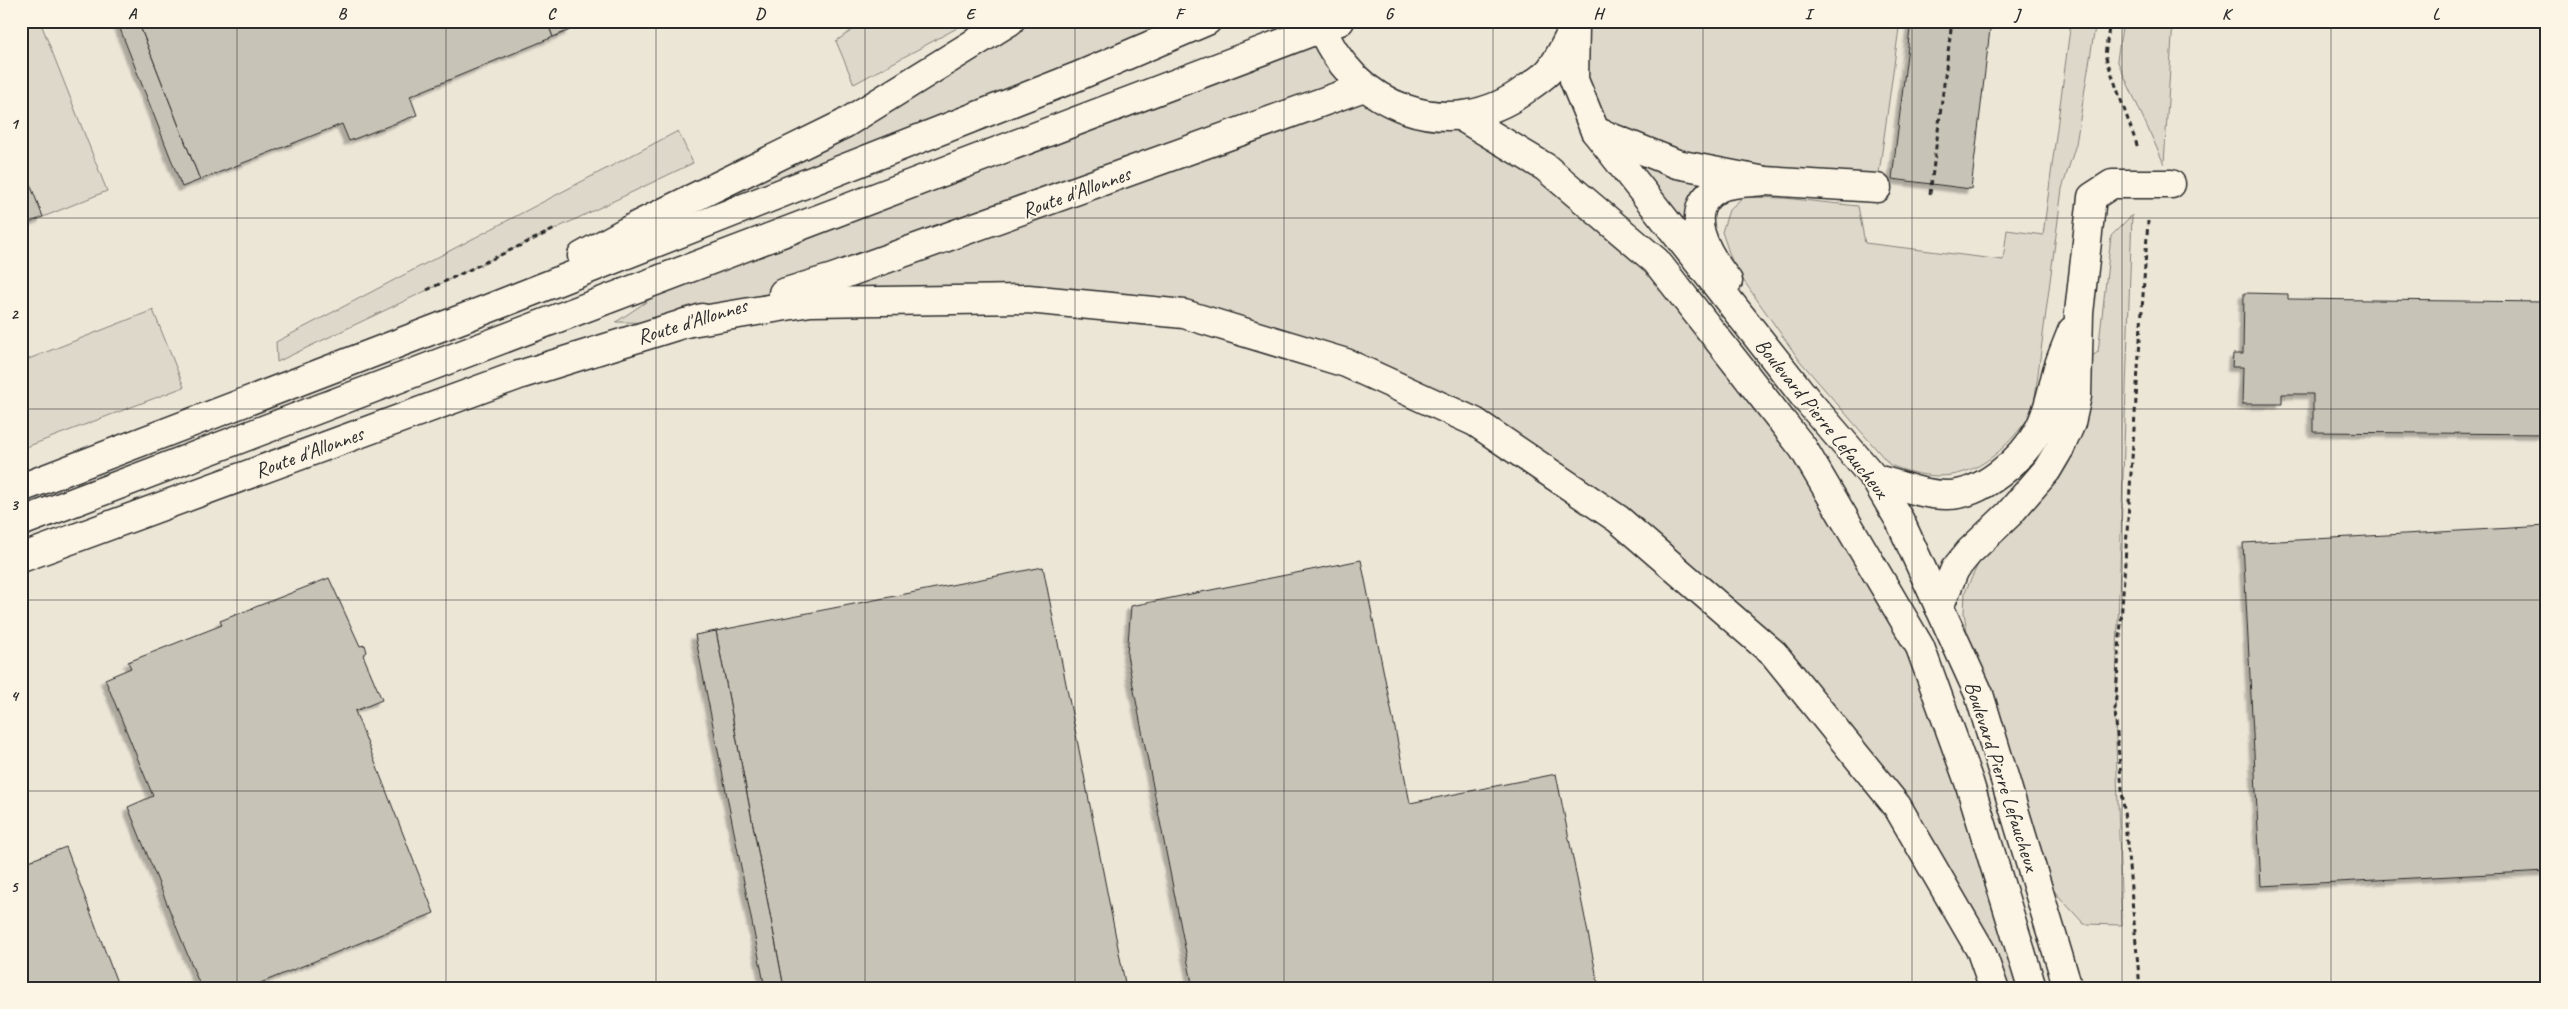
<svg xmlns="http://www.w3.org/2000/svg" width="2568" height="1009" viewBox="0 0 2568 1009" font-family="Caveat,sans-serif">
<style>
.built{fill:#ece6d7}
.green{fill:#ded8ca;stroke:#84827a}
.building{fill:#c8c3b7;stroke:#2b2b2b;filter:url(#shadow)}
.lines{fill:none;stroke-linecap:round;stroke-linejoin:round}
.minor-casing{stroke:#2b2b2b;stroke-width:31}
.major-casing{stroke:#2b2b2b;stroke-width:31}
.path{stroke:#2b2b2b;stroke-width:3;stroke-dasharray:5 4;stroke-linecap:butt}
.minor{stroke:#fcf5e5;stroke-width:28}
.major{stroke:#fcf5e5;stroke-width:28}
.grid{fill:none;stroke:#2b2b2b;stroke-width:1;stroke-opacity:0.55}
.labels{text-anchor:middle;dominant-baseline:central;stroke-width:4;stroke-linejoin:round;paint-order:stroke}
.street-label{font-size:21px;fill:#2b2b2b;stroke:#fcf5e5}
.neatline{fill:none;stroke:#2b2b2b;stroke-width:2}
.grid-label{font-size:16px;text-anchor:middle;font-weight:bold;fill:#2b2b2b}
</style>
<defs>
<filter id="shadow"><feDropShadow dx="-4.5" dy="4.5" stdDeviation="1" flood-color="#0004"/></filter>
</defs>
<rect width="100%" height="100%" fill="#fcf5e5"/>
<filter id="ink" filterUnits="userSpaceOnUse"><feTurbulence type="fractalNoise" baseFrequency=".02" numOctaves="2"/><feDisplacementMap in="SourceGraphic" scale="10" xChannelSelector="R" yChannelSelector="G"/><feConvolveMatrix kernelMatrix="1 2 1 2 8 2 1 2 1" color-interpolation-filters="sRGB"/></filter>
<g filter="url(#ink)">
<rect class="built" x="21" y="21" width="2526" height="967"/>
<g class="green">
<path d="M 21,21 L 40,21 L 107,191 L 43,217 L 30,185 L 21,185 Z"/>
<path d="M 866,21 L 970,21 L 854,84 L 836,41 Z"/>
<path d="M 1010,21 L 1207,21 L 490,308 Z"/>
<path d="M 1576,21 L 1900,21 L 1877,188 L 1765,181 L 1704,201 L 1710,258 L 1595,132 Z"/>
<path d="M 2071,21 L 2096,21 L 2076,144 L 2062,189 L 2033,412 C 1993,467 1957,492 1890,465 L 1800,361 L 1734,267 L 1722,232 L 1729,210 L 1743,197 L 1784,198 L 1858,206 L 1865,243 L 2003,260 L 2007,230 L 2043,235 Z"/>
<path d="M 2123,21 L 2173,21 L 2164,164 L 2117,60 Z"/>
<path d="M 1322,29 L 1364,87 L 1460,116 L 1656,261 L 1803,448 L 1920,647 L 2032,988 L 1994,988 L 1897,806 L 1774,654 L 1475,422 L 1184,314 L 1028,299 L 685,323 L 616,322 L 701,265 Z"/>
<path d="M 678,131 L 693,163 L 277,362 L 276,342 Z"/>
<path d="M 2132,215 L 2115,711 L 2122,925 L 2084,924 L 2054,891 L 1991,695 L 1969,643 L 1964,613 L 1965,592 L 1979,562 L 2009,514 L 2047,470 L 2078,366 L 2098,352 L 2111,236 Z"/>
<path d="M 153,310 L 184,387 L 21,449 L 21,362 Z"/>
</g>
<g class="building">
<path d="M 117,21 L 138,21 L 200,180 L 182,187 Z"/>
<path d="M 138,21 L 547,21 L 553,37 L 410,96 L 417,115 L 349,141 L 342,124 L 200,180 Z"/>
<path d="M 547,21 L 567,21 L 570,30 L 553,37 Z"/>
<path d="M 1911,21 L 1991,21 L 1971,189 L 1892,179 Z"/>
<path d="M 30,184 L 43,217 L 24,225 L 21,217 L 21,188 Z"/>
<path d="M 2244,293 L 2288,294 L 2288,299 L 2547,302 L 2547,434 L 2313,432 L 2313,394 L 2282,394 L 2282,404 L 2242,404 L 2243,367 L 2232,367 L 2233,354 L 2243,354 Z"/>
<path d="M 2547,526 L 2547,871 L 2261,886 L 2243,543 Z"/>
<path d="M 1361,560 L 1410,803 L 1556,774 L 1599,988 L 1193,988 L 1127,655 L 1131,606 Z"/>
<path d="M 1043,567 L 1126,988 L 784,988 L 716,631 Z"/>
<path d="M 329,578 L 360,646 L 365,645 L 367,652 L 363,655 L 382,700 L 355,711 L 434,913 L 248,988 L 201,988 L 128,807 L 153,796 L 105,679 L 131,668 L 128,662 L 222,625 L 220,621 Z"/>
<path d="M 716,631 L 784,988 L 765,988 L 695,635 Z"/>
<path d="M 66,847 L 119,988 L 21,988 L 21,864 Z"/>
</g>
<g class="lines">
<g class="minor-casing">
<g id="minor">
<path d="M 1595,131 L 1677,164 L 1765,181 L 1877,188"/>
<path d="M 1728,281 C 1709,257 1678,210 1719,188 C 1730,182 1751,183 1765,181"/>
<path d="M 1875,479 C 1899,484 1921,495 1946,495 C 1981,496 2023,459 2039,429 C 2049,411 2052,390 2057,371 C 2061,357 2067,344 2072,331"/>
<path d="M 21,522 L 1340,21"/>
<path d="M 1939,607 L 1955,569 L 1969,552 L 2009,514 L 2047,470 L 2060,448 L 2071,423 L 2077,396 L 2079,313 L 2092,197 L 2112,184 L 2171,184"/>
</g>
</g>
<g class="major-casing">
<g id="major">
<path d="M 1319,21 C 1350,108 1451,146 1526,89 C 1534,83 1544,77 1550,70 C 1560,58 1567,40 1575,26"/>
<path d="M 1575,25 L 1574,80 L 1595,131 L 1807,400 L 1875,479 L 1900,521 L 1979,694 L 2068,988"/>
<path d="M 1460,116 L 1545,167 L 1656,261 L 1803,448 L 1920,647 L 1969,782 L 2032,988"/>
<path d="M 582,256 L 640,224 L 844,124 L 1010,21"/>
<path d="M 783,293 L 833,278 L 1364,87"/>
<path d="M 685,323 L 810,302 L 1028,299 L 1184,314 L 1346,363 L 1475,422 L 1618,519 L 1774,654 L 1897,806 L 1981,951 L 1994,988"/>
<path d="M 21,488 L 490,308 L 1076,77 L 1207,21"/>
<path d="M 21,558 L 519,375 L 702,318"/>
</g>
</g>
<g class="path">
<path d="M 2110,21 L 2105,55 L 2138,148"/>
<path d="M 1930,194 L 1952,21"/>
<path d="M 427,290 L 557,228"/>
<path d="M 2140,988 L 2115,711 L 2148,221"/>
</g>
<use href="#minor" class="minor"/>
<use href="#major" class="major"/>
</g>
</g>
<path class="grid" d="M 237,21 L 237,988M 446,21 L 446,988M 656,21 L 656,988M 865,21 L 865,988M 1075,21 L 1075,988M 1284,21 L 1284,988M 1493,21 L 1493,988M 1703,21 L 1703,988M 1912,21 L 1912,988M 2122,21 L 2122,988M 2331,21 L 2331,988M 21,218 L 2547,218M 21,409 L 2547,409M 21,600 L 2547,600M 21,791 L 2547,791"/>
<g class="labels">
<g class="street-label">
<text transform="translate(1076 192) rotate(-20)">Route d'Allonnes</text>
<text transform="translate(692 321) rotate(-17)">Route d'Allonnes</text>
<text transform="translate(1822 418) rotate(51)">Boulevard Pierre Lefaucheux</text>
<text transform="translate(309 452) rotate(-20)">Route d'Allonnes</text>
<text transform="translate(2002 776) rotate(72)">Boulevard Pierre Lefaucheux</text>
</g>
</g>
<rect width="2568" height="1009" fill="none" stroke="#fcf5e5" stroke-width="55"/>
<rect x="28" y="28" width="2512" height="954" class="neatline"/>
<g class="grid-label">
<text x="132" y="19">A</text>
<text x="342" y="19">B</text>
<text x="551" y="19">C</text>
<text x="760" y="19">D</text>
<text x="970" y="19">E</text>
<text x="1179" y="19">F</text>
<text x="1389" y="19">G</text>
<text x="1598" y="19">H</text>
<text x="1808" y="19">I</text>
<text x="2017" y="19">J</text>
<text x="2226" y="19">K</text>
<text x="2436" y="19">L</text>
<text x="14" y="129">1</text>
<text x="14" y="319">2</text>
<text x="14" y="510">3</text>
<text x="14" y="701">4</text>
<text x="14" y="892">5</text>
</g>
</svg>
